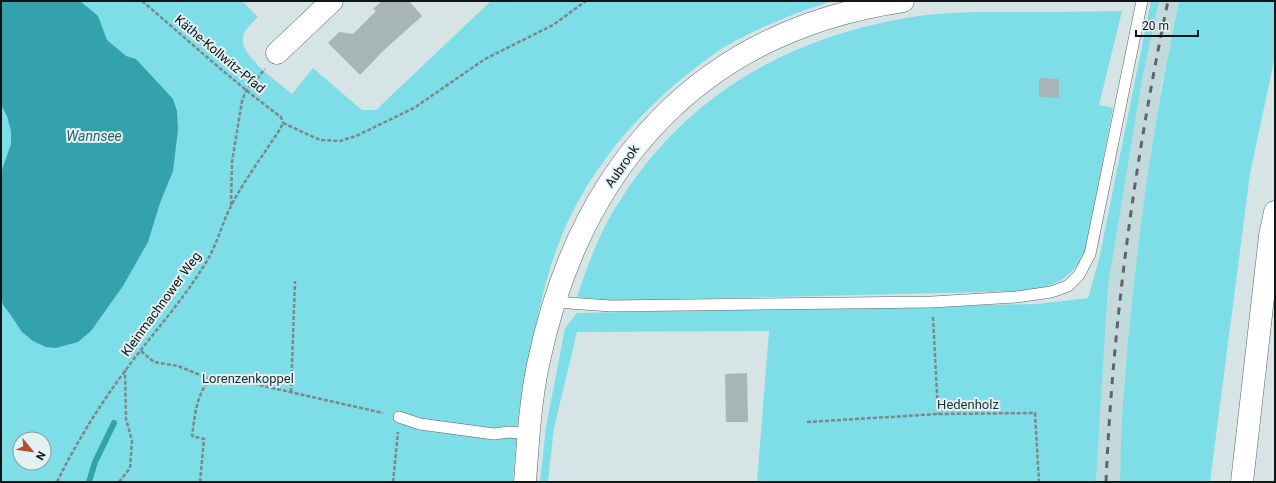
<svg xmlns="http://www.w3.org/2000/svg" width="1276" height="483" viewBox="0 0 1276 483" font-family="Roboto,sans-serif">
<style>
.built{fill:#c3dadc}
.green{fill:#7ddee8;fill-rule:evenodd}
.water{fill:#33a2ac}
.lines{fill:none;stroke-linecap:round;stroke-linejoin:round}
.stream{stroke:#33a2ac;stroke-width:6}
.building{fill:#a8b5b6}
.service-casing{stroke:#596465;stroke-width:12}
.minor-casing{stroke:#596465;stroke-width:23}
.motorway-casing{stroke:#596465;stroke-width:23}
.path{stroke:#7d8787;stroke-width:2.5;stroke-dasharray:4 2;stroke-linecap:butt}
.service{stroke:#fff;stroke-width:11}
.minor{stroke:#fff;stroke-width:22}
.motorway{stroke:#fff;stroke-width:22}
.rail{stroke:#5e6667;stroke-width:3;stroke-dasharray:7 7;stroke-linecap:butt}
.labels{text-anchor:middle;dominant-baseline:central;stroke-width:4;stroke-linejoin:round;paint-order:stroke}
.street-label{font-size:13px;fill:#101515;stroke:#e4f1f3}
.park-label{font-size:13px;fill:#1a3235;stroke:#e4f1f3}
.water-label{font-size:14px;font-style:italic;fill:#276267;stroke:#e4f1f3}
</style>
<rect width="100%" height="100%" fill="#d7e4e5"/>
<path class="built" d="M 1159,1 L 1179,1 L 1162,83 L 1137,254 L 1123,389 L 1120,482 L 1096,482 L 1108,287 L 1142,80 Z"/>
<g class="green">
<path d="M 1,1 L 242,1 L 258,17 C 253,22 244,30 243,37 C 239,56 278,82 292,94 L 313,68 L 362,110 L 376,110 L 491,1 L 832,1 C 795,13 759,27 726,46 C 707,58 690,72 673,86 C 626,127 587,176 562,235 C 547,271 539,310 531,349 C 527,372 521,396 518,420 C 516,440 515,461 513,482 L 1,482 ZM 20,439 L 44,439 L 44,463 L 20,463 Z"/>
<path d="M 1151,1 L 1159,1 L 1142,80 L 1108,287 L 1096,482 L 757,482 L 769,331 L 577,332 L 554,428 L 548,482 L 540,482 L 546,427 L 565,328 L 577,313 L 1037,304 L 1088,298 L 1099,260 Z"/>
<path d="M 1179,1 L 1275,1 L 1275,56 L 1250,174 L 1210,482 L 1120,482 C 1121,451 1121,419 1124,388 C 1134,258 1152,129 1179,1 Z"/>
<path d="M 1122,11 L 1099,105 L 1113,108 L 1085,253 C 1071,279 1055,286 1027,291 L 607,301 L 577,297 C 588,264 600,231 619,202 C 686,96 785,39 906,18 C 939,12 974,12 1007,12 C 1045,12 1084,12 1122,11 Z"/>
</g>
<path class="water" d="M 1,1 L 80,1 L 98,16 L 107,40 L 126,56 L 136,59 L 173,99 L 177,111 L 178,130 L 173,171 L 160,203 L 148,242 L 123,286 L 91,331 L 78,342 L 56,348 L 46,347 L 33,341 L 22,332 L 10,314 L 3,305 L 1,294 L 1,173 L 11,144 L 11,131 L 7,116 L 1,105 Z"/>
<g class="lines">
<path class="stream" d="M 89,482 L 95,462 L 114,423"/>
</g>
<g class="building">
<path d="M 382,1 L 409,1 L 422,16 L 383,51 L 360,75 L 328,43 L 339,32 L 353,34 L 376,11 L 373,9 Z"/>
<path d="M 1039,78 L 1059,79 L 1059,98 L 1039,97 Z"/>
<path d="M 747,373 L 748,422 L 726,422 L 725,374 Z"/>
</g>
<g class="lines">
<g class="service-casing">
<g id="service">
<path d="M 555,302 L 611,306 L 932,302 L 1016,297 L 1051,292 L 1068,286 L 1079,275 L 1090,254 L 1142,1"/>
<path d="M 399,417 L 420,424 L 494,434 L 509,432 L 529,434"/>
</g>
</g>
<g class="minor-casing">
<g id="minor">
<path d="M 277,53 L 332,1"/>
<path d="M 525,482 C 528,443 530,403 538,365 C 579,167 699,31 903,1"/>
</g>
</g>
<g class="motorway-casing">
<path id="motorway" d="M 1242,482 L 1270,236 L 1275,212"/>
</g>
<g class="path">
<path d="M 142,1 C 188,40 232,81 281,117 L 283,123"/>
<path d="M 283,123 L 320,140 L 340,141 L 356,136 L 414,108 L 485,59 L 553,25 L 586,1"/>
<path d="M 231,205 L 232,162 L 242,101 L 246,91 L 265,69"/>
<path d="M 933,317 L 938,414"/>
<path d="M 141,351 L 154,362 L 178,366 L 210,379 L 237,380 L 383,413"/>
<path d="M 291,392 L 295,281"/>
<path d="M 807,422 L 938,414 L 1035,413 L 1039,482"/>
<path d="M 57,482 C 76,443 99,406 125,371 C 151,335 182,302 205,264 C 217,246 221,225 231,206 C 245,179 264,154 280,129 L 283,123"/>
<path d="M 119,482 L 130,468 L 132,441 L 126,419 L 125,370"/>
<path d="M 200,482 L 204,439 L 192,436 C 195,416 196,395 210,379"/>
<path d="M 393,482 L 398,432"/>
</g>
<use href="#service" class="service"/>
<use href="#minor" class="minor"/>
<use href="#motorway" class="motorway"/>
<path class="rail" d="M 1106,482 C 1113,320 1135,159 1168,1"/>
</g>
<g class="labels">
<g class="street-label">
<text transform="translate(220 54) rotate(40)">Käthe-Kollwitz-Pfad</text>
<text transform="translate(622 166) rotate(-55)">Aubrook</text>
<text transform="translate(161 304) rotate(-54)">Kleinmachnower Weg</text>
</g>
<g class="park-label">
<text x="248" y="378">Lorenzenkoppel</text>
<text x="968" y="404">Hedenholz</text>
</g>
<g class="water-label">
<text x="94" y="136">Wannsee</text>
</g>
</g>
<rect width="1276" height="483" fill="none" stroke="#101515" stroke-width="4"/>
<g transform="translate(32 451) rotate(119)"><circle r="19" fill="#e4f1f3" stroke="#8f999a"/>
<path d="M0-3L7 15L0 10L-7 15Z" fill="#b64f27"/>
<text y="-6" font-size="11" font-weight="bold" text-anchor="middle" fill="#101515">N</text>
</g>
<path d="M1136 30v6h62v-6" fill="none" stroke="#101515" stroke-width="2"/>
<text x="1142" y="30" font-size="12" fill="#101515" stroke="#e4f1f3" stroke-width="3" paint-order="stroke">20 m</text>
</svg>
